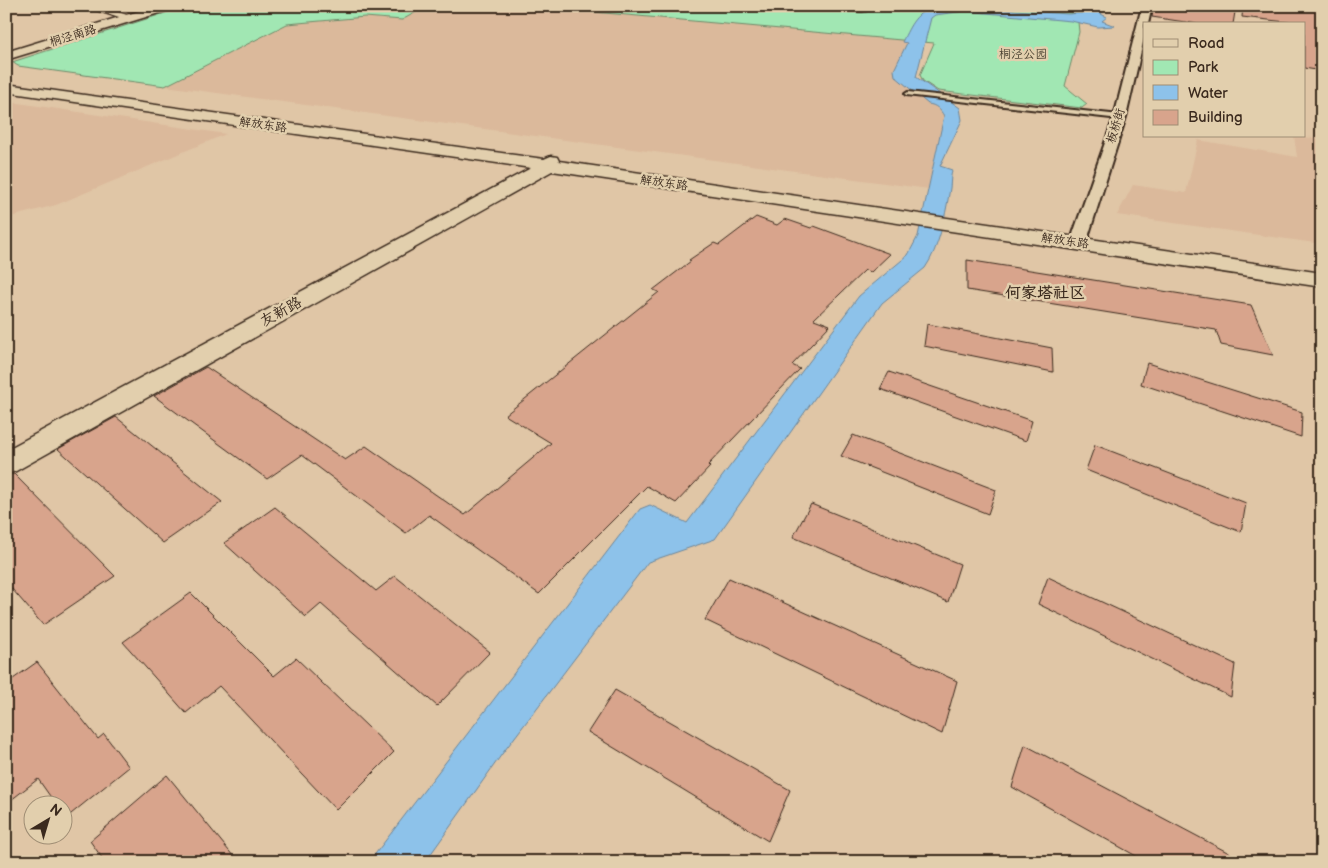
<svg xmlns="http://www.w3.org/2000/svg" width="1328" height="868" viewBox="0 0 1328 868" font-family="'Balsamiq Sans','LXGW WenKai TC',sans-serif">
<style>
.built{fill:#dbb99b}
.green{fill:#a1e7b3;stroke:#6e8868}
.water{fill:#8dc2ea;stroke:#6c8598}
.building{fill:#d8a48c;stroke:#3b2a1e}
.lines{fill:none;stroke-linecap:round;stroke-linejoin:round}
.lane-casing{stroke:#3b2a1e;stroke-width:4}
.street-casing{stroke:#3b2a1e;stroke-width:4}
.secondary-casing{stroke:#3b2a1e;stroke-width:3}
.primary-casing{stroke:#3b2a1e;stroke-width:3}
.lane{fill:#e2cfad;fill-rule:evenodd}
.street{fill:#e2cfad;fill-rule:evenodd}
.secondary{fill:#e2cfad;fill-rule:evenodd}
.primary{fill:#e2cfad;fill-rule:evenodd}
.labels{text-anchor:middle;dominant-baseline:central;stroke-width:5;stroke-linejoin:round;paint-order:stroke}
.far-street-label{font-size:12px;fill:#3b2a1e;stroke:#e2cfad}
.far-park-label{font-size:12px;fill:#453d2d;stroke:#e2cfad}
.street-label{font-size:15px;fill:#3b2a1e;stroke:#e2cfad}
.neighbourhood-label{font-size:16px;font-weight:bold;fill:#3b2a1e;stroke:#e2cfad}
</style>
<rect width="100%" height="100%" fill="#e0c6a6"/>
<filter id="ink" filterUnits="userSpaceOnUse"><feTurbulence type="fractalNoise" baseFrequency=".02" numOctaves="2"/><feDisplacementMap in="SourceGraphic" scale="10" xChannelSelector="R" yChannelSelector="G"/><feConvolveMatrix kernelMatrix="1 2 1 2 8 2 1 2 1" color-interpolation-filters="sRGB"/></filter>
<g filter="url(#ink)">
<g class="built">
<path d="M 427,6 L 528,6 L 903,40 L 903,42 L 907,43 L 894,70 L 941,111 L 944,116 L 930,178 L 929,189 L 165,86 L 287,24 L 365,17 L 401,20 Z"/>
<path d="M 6,102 L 18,103 L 226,134 L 56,205 L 10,217 L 6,216 Z"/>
<path d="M 1294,136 L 1322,139 L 1322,244 L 1117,215 L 1133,185 L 1186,193 L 1198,140 L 1297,157 Z"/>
</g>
<g class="green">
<path d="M 187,6 L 427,6 L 402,20 L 365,17 L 287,24 L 165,86 L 18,66 L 12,62 Z"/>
<path d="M 528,6 L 1087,6 L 1078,22 L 1079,32 L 1065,86 L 1087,104 L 1082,108 L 938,91 L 923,81 L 920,75 L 934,43 Z"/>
</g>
<path class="water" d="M 935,6 L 963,6 L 1068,14 L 1082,13 L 1087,6 L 1107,6 L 1101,14 L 1107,17 L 1102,21 L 1115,26 L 1098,27 L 1071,21 L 965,11 L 935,15 L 931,18 L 916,77 L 960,108 L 962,120 L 940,166 L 952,170 C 950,178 951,186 949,194 C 945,217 939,248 925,268 L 882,303 L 715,539 L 648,562 L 502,754 L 425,862 L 369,862 L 640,509 L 650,505 L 687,523 L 859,296 L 908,255 L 918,236 L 944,116 C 940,109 936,105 928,104 L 895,76 L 894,70 L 907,43 L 902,42 C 911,24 915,13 935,6 Z"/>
<g class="building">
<path d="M 1154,6 L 1236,6 L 1233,24 L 1198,24 L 1152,17 Z"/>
<path d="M 1243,6 L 1289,6 L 1322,10 L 1322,71 L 1304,68 L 1304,24 L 1242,17 Z"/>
<path d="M 756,217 L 777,225 L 785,219 L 811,228 L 814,226 L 890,254 L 871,272 L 865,270 L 814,319 L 830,325 L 792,365 L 800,369 L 708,465 L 710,467 L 676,503 L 647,486 L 539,594 L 429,515 L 406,533 L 302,455 L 267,479 L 154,396 L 206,367 L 345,460 L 366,446 L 465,515 L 551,443 L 505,415 L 659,292 L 653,290 L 691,261 L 689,260 L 714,243 L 719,245 Z"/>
<path d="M 967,260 L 1251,305 L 1273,355 L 1221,345 L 1216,330 L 967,290 Z"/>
<path d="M 927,324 L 1052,348 L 1053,372 L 924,346 Z"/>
<path d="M 1147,363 L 1302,412 L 1301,437 L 1141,384 Z"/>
<path d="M 889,372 L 1032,421 L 1026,441 L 880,389 Z"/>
<path d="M 116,417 L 222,502 L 163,543 L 58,449 Z"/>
<path d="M 853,435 L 996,490 L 988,514 L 841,456 Z"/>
<path d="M 1095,445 L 1246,503 L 1241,532 L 1086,470 Z"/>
<path d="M 14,474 L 115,576 L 43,625 L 6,582 L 6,476 Z"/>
<path d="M 811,504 L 960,564 L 948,602 L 793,537 Z"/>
<path d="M 275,507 L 376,591 L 395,576 L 490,652 L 437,706 L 321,604 L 306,617 L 224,543 Z"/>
<path d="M 1048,577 L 1235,664 L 1231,697 L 1038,604 Z"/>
<path d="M 729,578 L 957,681 L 942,734 L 705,620 Z"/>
<path d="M 191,593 L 274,676 L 296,658 L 394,752 L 336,810 L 219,686 L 186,713 L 123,642 Z"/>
<path d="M 37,662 L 98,739 L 104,734 L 129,767 L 66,818 L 62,813 L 62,806 L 57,806 L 38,779 L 6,804 L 6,684 Z"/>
<path d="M 615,690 L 790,790 L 768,841 L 588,732 Z"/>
<path d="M 1025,745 L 1246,862 L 1147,862 L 1012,787 Z"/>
<path d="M 167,775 L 238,862 L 105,862 L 90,841 Z"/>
</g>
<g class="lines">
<g class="lane-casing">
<g id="lane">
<path d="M 779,6 L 862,9 L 890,6 L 862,11 Z"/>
<path d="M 908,92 L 1120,115 L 1123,117 L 1120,119 L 906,95 L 905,94 Z"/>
</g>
</g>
<g class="street-casing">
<g id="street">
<path d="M 86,6 L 101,6 L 127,15 L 122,18 Z"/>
<path d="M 1142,6 L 1152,6 L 1148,24 L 1144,24 L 1144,38 L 1126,117 L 1089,234 L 1090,244 L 1088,247 L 1076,247 L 1073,234 L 1114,117 Z"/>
</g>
</g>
<g class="secondary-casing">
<path id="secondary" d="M 6,84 L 544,159 L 551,156 L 557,157 L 559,161 L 1322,273 L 1322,287 L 552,171 L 16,471 L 6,474 L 6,450 L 531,168 L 6,92 Z"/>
</g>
<g class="primary-casing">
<path id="primary" d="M 155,6 L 174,6 L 172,9 L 6,60 L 6,52 Z"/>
</g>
<use href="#lane" class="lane"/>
<use href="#street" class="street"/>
<use href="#secondary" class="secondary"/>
<use href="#primary" class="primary"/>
</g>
</g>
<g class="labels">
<g class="far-street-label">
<text transform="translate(73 36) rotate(-17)">桐泾南路</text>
<text transform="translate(263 125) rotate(8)">解放东路</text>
<text transform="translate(1116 126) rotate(-73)">板桥街</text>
<text transform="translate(664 183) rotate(8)">解放东路</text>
<text transform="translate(1065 241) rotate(8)">解放东路</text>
</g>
<g class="far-park-label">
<text x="1023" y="54">桐泾公园</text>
</g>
<g class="street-label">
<text transform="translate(281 312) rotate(-29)">友新路</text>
</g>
<g class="neighbourhood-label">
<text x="1045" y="293">何家塔社区</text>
</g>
</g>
<rect width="1328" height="868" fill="none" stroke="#e2cfad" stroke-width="25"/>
<rect x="12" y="12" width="1303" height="843" fill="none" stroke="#3b2a1e" stroke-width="2" filter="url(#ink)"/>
<rect x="1143" y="22" width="162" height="115" fill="#e2cfad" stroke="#9f8d74"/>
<rect x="1153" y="39" width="25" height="8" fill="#e2cfad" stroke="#9f8d74"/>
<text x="1188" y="48" font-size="15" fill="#3b2a1e">Road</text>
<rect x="1153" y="60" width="25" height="15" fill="#a1e7b3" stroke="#9f8d74"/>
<text x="1188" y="72" font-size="15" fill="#3b2a1e">Park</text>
<rect x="1153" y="85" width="25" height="15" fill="#8dc2ea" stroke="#9f8d74"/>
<text x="1188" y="98" font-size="15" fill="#3b2a1e">Water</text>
<rect x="1153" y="110" width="25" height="15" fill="#d8a48c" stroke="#9f8d74"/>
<text x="1188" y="122" font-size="15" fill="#3b2a1e">Building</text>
<g transform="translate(48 820) rotate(38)"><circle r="24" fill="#e2cfad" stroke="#9f8d74"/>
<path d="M0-4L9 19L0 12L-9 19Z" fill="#3b2a1e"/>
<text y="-8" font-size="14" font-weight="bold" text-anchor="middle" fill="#3b2a1e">N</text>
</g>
</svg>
